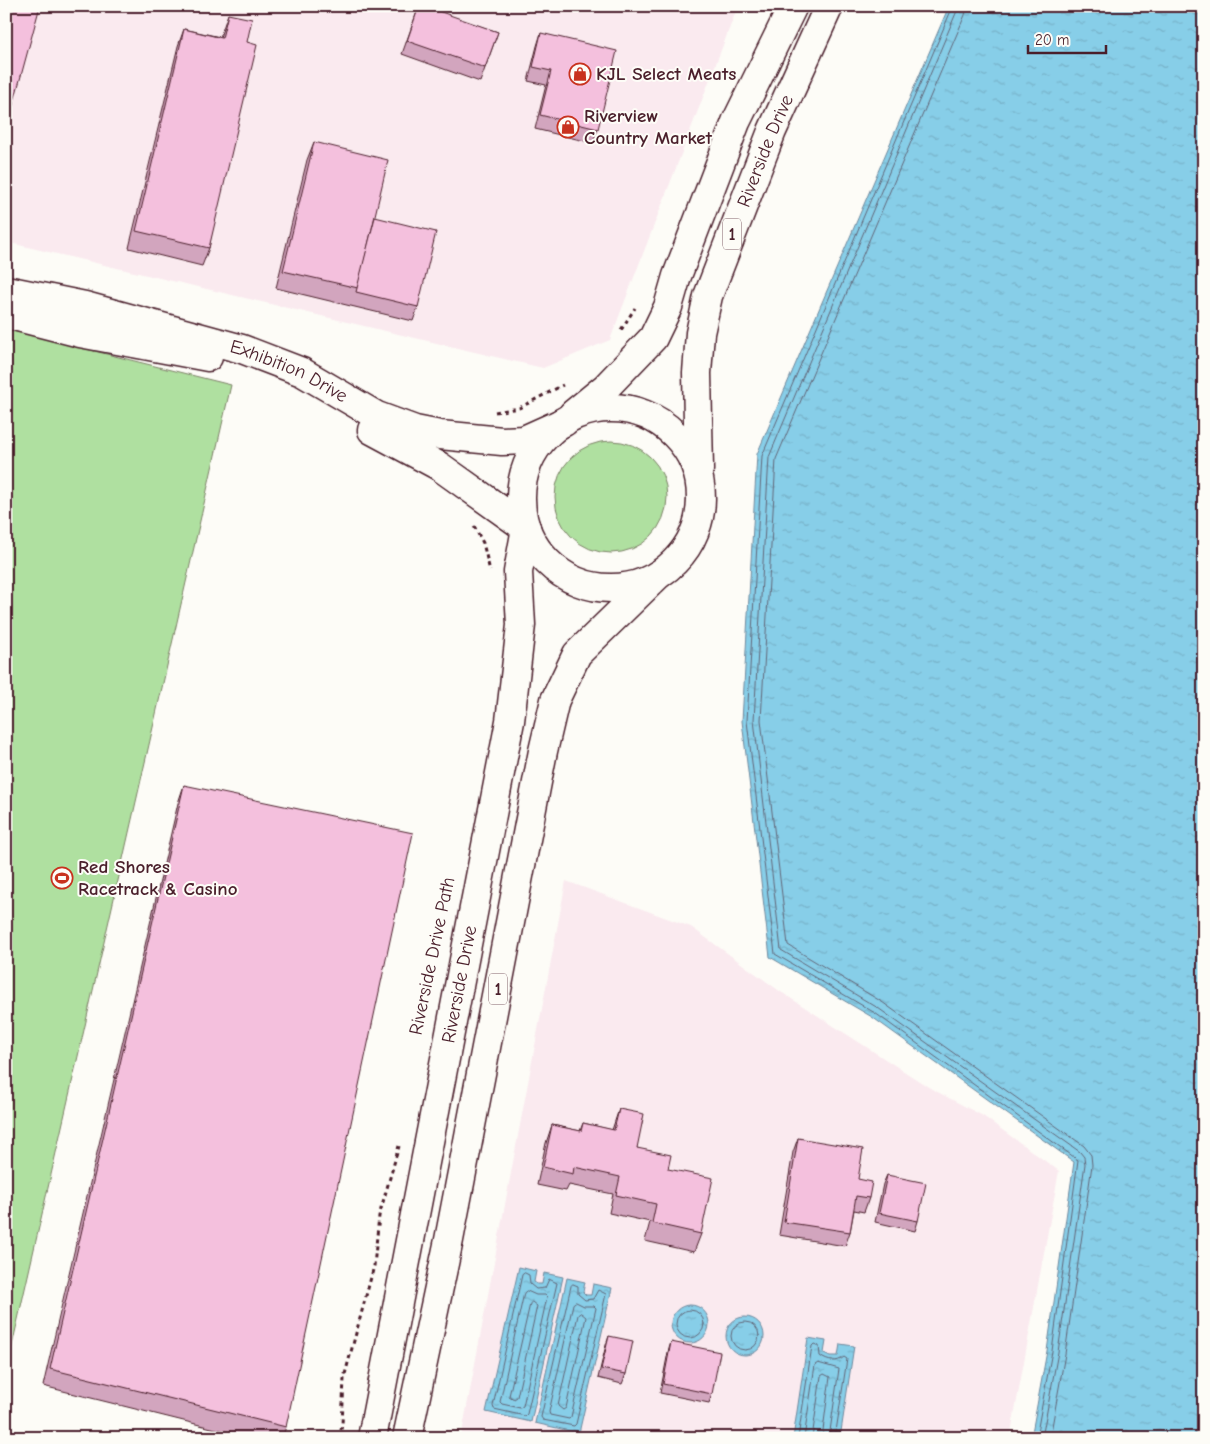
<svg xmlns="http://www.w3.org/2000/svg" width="1210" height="1444" viewBox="0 0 1210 1444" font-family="'Comic Neue',sans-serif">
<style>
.built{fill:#faeaef}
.green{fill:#afe0a0;stroke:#7c8066}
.water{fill:url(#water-ripples);stroke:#6f889c}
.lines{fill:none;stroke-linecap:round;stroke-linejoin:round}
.shore{stroke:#626577;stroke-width:1}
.secondary-casing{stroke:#4a1f2b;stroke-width:31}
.highway-casing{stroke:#4a1f2b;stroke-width:31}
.path{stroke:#4a1f2b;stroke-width:3;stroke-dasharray:4 4;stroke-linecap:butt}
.secondary{stroke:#fdfcf7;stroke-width:28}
.highway{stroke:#fdfcf7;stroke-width:28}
.wall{fill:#d2a5be;stroke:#4a1f2b}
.building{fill:#f4c0dd;stroke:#4a1f2b}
.labels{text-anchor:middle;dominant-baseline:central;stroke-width:4;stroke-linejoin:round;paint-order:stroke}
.shield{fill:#fdfcf7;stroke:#806168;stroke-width:1}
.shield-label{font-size:18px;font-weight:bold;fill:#4a1f2b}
.poi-label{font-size:19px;font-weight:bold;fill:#4a1f2b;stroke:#fdfcf7;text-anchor:start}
.street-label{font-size:19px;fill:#4a1f2b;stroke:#fdfcf7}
</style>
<defs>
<pattern id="water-ripples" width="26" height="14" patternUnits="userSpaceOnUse" patternTransform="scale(1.25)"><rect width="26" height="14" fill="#87cee8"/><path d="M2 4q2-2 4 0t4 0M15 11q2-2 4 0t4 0" fill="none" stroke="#76b0c7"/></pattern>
</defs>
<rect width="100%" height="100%" fill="#fdfcf7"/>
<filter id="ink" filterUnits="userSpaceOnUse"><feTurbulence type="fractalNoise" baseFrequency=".02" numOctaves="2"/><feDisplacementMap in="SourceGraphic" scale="10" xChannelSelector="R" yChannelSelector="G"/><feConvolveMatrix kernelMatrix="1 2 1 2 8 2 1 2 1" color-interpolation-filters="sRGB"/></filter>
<g filter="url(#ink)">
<g class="built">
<path d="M 6,6 L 738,6 L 610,340 L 543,368 L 6,242 Z"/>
<path d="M 566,881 L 691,927 L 781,992 L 930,1088 L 983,1116 L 1059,1171 L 1010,1438 L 461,1438 Z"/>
</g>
<g class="green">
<path d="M 6,329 L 231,385 L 6,1372 Z"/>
<circle cx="611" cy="497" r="56"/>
</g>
<g class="water">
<path d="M 949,6 L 1204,6 L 1204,1438 L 1031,1438 L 1047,1351 L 1074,1162 L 872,1017 L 770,957 L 742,721 L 757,454 Z"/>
<path d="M 519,1267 L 536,1271 L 534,1282 L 537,1284 L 542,1284 L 544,1273 L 563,1277 L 531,1422 L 486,1412 Z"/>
<path d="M 567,1278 L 585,1282 L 583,1292 L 586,1295 L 591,1295 L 593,1284 L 612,1288 L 579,1433 L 535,1423 Z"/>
<circle cx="690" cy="1324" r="19"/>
<circle cx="745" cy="1336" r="19"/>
<path d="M 808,1338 L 826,1341 L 824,1353 L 830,1356 L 838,1356 L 840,1344 L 854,1346 L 840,1438 L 793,1438 Z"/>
</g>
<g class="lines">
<g class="shore">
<path d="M 953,6 L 762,456 L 747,721 L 775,954 L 875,1013 L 1078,1160 L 1052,1351 L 1036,1438"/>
<path d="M 959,6 L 769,457 L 754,720 L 781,950 L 878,1008 L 1080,1152 L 1084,1157 L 1085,1164 L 1058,1352 L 1042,1438"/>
<path d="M 967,6 L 965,15 L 776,459 L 761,720 L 788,945 L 882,1002 L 1084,1146 L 1091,1155 L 1092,1165 L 1065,1354 L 1050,1438"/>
<path d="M 525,1273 L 529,1275 L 530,1284 L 536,1289 L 545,1288 L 549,1279 L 557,1283 L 527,1414 L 525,1416 L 494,1409 L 493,1406 L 522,1275 Z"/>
<path d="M 573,1284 L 578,1286 L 578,1294 L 585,1300 L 593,1299 L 598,1290 L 606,1294 L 576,1424 L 574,1426 L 543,1420 L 541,1417 L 571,1286 Z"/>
<path d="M 527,1291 L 536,1295 L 545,1295 L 547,1297 L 523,1406 L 520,1408 L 502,1404 L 500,1402 L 524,1293 Z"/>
<path d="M 532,1302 L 537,1306 L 517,1397 L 514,1399 L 509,1396 L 530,1304 Z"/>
<path d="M 576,1302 L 584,1306 L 594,1306 L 596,1308 L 571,1417 L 569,1419 L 550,1415 L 549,1412 L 573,1304 Z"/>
<circle cx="690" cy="1324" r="14"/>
<path d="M 581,1313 L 586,1317 L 566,1408 L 563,1410 L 558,1406 L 578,1315 Z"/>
<circle cx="745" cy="1336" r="14"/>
<path d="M 798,1438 L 812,1346 L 814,1344 L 819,1346 L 820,1356 C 828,1362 837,1363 844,1357 L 847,1359 L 835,1438"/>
<path d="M 804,1438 L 815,1365 L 818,1363 L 839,1369 L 829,1438"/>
<path d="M 812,1438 L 821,1376 L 824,1374 L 830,1377 L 822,1438"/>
</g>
<g class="secondary-casing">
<g id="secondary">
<path id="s1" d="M 6,290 L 85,306 L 242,349 L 302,372 L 377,416 L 415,430 L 440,435 L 502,441 L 524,440 L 564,422"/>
<path d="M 6,314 L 80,333 L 208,357"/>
<path d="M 372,430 L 439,466 L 526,528"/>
</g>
</g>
<g class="highway-casing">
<g id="highway">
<circle cx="611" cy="498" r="90"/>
<path d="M 573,414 L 606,387 L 653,338 L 668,307 L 677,276 L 736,122 L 793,6"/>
<path id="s2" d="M 699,470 L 697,373 L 700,333 L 708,296 L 772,131 L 829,6"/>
<path id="s3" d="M 372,1438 L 510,721 L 521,625 L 518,572 L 526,528"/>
<path d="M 407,1438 L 449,1240 L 543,751 L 555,700 L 577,654 L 658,575"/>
</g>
</g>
<g class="path">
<path d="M 621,330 L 635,308"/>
<path d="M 495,412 L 519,408 L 563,385"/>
<path d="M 474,526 L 483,543 L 490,571"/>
<path d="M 339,1438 L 342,1425 L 344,1378 L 374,1266 L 379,1216 L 399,1146"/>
</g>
<use href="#secondary" class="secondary"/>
<use href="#highway" class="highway"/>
</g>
<g class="wall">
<path d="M 419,6 L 498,32 L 480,82 L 402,54 Z"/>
<path d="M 625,6 L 640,6 L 639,10 Z"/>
<path d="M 228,14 L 247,42 L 209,248 L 202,266 L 129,248 L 178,46 L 184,29 L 220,37 Z"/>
<path d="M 541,33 L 598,129 L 593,143 L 535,129 L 546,85 L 528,81 L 537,46 Z"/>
<path d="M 314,142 L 375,217 L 418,307 L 413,321 L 276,288 L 307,160 Z"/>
<path d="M 184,785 L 286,1427 L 282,1438 L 252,1438 L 43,1386 L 178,803 Z"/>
<path d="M 619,1109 L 637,1148 L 668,1169 L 701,1234 L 694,1252 L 645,1241 L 650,1222 L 609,1213 L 613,1194 L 569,1185 L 566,1191 L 537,1185 L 546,1143 L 552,1125 L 580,1131 L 583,1123 L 612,1130 Z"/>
<path d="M 798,1138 L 858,1179 L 869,1198 L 864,1212 L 854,1210 L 850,1232 L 845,1246 L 779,1235 L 793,1152 Z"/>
<path d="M 887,1175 L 918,1221 L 915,1231 L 875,1222 L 883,1184 Z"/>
<path d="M 609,1336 L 626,1374 L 622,1384 L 598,1378 L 606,1345 Z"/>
<path d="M 671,1342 L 712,1394 L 709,1403 L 660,1393 L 668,1352 Z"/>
</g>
<g class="building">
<path d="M 6,6 L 40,6 L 6,131 Z"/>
<path d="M 419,6 L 424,6 L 498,32 L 485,68 L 407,41 Z"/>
<path d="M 228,14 L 252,19 L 247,42 L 257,45 L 209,248 L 136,231 L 184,29 L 222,38 Z"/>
<path d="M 541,33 L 617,51 L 598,129 L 540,115 L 551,71 L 533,67 Z"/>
<path d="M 314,142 L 388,160 L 358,288 L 283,271 Z"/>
<path d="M 375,217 L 436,232 L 418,307 L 356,292 Z"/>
<path d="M 184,785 L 413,833 L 286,1427 L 50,1369 Z"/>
<path d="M 619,1109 L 644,1114 L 637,1148 L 671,1155 L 668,1169 L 713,1178 L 701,1234 L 652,1223 L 656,1204 L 616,1195 L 620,1177 L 574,1167 L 573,1174 L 543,1167 L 552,1125 L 581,1131 L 583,1123 L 614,1130 Z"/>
<path d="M 798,1138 L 863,1149 L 858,1179 L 872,1182 L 869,1198 L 856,1196 L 850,1232 L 784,1222 Z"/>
<path d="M 887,1175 L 926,1183 L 918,1221 L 879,1213 Z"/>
<path d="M 609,1336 L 633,1341 L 626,1374 L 601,1369 Z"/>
<path d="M 671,1342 L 720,1352 L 712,1394 L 663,1384 Z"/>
</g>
</g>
<defs>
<g id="shop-ring" transform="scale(1.125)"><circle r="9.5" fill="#fdfcf7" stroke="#c8321e" stroke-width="1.5"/><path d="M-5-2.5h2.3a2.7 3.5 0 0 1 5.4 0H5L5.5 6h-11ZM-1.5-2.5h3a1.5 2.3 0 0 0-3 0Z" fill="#c8321e"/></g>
<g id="stadium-ring" transform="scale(1.125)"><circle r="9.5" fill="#fdfcf7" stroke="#c8321e" stroke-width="1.5"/><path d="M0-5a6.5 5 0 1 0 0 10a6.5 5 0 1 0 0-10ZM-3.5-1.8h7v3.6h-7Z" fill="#c8321e"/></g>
</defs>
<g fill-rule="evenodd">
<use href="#shop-ring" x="580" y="74"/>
<use href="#shop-ring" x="568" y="127"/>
<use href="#stadium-ring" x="62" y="878"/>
</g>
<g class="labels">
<g class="shield">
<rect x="723" y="218.5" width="18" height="31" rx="4"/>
<rect x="489" y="973.5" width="18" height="31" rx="4"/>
</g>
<g class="shield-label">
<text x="732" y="234">1</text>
<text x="498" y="989">1</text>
</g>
<g class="poi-label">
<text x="596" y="74">KJL Select Meats</text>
<text x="584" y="116">Riverview<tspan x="584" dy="22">Country Market</tspan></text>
<text x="78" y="867">Red Shores<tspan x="78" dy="22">Racetrack &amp; Casino</tspan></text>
</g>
<g class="street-label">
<text stroke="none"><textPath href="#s2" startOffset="331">Riverside Drive</textPath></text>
<text stroke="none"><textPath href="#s1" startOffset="295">Exhibition Drive</textPath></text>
<text transform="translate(432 956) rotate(-78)">Riverside Drive Path</text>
<text stroke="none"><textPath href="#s3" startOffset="462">Riverside Drive</textPath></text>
</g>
</g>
<rect width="1210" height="1444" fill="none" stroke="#fdfcf7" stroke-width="25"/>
<rect x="12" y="12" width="1185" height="1419" fill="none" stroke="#4a1f2b" stroke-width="2" filter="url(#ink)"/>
<path d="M1028 45v8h78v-8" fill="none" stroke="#4a1f2b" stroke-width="2.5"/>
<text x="1035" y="45" font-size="15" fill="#4a1f2b" stroke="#fdfcf7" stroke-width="4" paint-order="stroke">20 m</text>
</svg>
